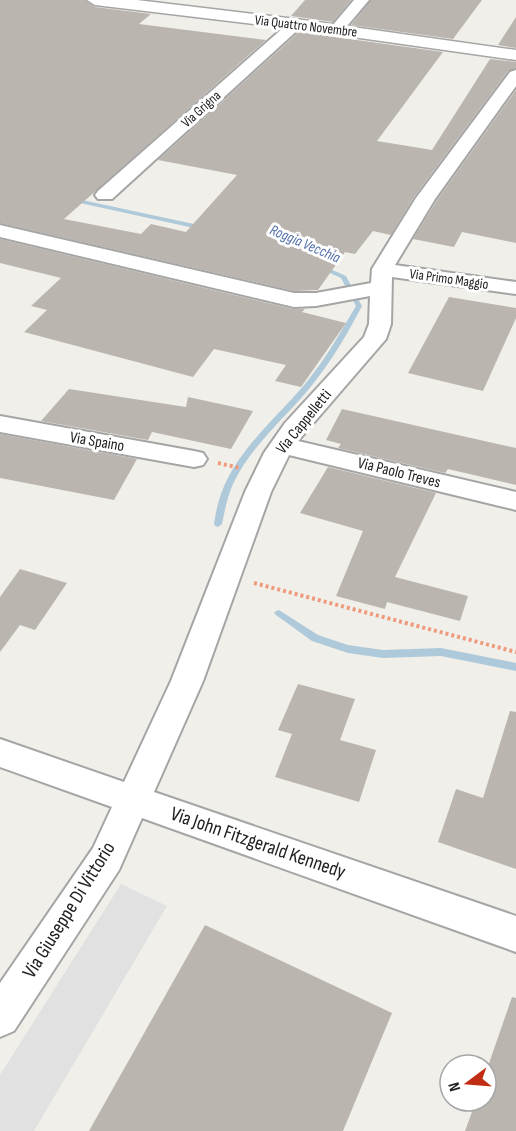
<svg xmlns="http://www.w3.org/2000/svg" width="516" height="1131" viewBox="0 0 516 1131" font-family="'Sofia Sans Condensed',sans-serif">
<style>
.parking{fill:#e1e1e1}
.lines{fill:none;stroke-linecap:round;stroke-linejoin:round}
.stream{fill:#aec9da;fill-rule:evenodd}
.building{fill:#bab6af}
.minor-casing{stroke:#a5a5a5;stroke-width:4}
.tertiary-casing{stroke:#a5a5a5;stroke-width:3}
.path{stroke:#ee9a7c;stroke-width:4;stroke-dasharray:3 3;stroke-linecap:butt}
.minor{fill:#fff;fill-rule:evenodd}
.tertiary{fill:#fff;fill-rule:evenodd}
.labels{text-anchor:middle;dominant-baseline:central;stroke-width:6;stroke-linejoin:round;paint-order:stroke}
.far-street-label{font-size:14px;fill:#212121;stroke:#fff}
.far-water-label{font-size:15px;font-style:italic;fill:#5572aa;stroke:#fff}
.street-label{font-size:16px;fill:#212121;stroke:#fff}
.near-street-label{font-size:20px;fill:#212121;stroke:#fff}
</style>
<rect width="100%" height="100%" fill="#f1efe9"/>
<path class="parking" d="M 121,884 L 167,906 L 34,1131 L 0,1131 L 0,1075 Z"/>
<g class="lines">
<g class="stream">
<path d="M 73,198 L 203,226 L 206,228 L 203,230 L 71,201 L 71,199 Z"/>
<path d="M 321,265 L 346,276 L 362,306 C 348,333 332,360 313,384 C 287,417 251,445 233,484 C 227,497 225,510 222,524 L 218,527 L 215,526 L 214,524 C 216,510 219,497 225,484 C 243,445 278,416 305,384 C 325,360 340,333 356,306 L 341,278 L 319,268 L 319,266 Z"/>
<path d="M 279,610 L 318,635 L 348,645 L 383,650 L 441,648 L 516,663 L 516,671 L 441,656 L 383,658 L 348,653 L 312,641 L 276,615 L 274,613 L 276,611 Z"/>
</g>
</g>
<g class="building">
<path d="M 0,0 L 85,0 L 95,7 L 151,14 L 139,24 L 266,40 L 64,219 L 141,234 L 151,224 L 186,232 L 237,175 L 158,160 L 299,32 L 443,52 L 377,141 L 432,150 L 490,59 L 516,62 L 516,68 L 508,71 L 414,197 L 391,235 L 373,231 L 355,254 L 345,252 L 318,290 L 294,291 L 0,223 Z"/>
<path d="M 305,0 L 351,0 L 333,22 L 291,16 Z"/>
<path d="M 371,0 L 482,0 L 453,39 L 351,25 Z"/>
<path d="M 516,17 L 516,48 L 498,45 Z"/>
<path d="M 516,90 L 516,243 L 462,232 L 454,247 L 413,239 L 437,200 Z"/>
<path d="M 0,239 L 293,309 L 305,309 L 302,312 L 346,323 L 301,387 L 275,381 L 286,365 L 214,349 L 193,377 L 24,332 L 47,310 L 31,306 L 61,278 L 0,263 Z"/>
<path d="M 449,297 L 516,308 L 516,318 L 483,391 L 408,373 Z"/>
<path d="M 69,389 L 186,407 L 188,397 L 253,411 L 231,449 L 152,432 L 148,440 L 41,421 Z"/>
<path d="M 342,409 L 516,448 L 516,485 L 448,469 L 445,473 L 338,448 L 341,444 L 326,440 Z"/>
<path d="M 0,434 L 137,459 L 114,500 L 0,478 Z"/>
<path d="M 328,467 L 436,493 L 395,577 L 468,596 L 460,621 L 387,602 L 385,609 L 336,596 L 363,531 L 300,513 Z"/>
<path d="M 20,569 L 67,583 L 35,630 L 20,625 L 0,652 L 0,597 Z"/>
<path d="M 298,684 L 355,699 L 340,740 L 376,750 L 359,802 L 275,777 L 292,734 L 278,730 Z"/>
<path d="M 510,711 L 516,712 L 516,869 L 438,842 L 456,789 L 483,798 Z"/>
<path d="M 205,925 L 392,1013 L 343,1131 L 89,1131 Z"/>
<path d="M 512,997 L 516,998 L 516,1131 L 465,1131 L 476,1101 L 486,1101 L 486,1072 Z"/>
</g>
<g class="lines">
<g class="minor-casing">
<g id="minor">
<path d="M 354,0 L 369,0 L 342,32 L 332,32 L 330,29 L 332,26 Z"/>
<path d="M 296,20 L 303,24 L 301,27 L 112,199 L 98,199 L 95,195 L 98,191 L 291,21 Z"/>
<path d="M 516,70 L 516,86 L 435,199 L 395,265 L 516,282 L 516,294 L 392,277 L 391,324 L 386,339 L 298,441 L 516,492 L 516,510 L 289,455 L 271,492 L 203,681 L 154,792 L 516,916 L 516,952 L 142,818 L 119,870 L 14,1031 L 0,1037 L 0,983 L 93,848 L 112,807 L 0,767 L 0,739 L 124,782 L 171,681 L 245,492 L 264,453 L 285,423 L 364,337 L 369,324 L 370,296 L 316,306 L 294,307 L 0,237 L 0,225 L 294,293 L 316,293 L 371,283 L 372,269 L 416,198 L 510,72 Z"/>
<path d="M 0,416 L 194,451 L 203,453 L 207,459 L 203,465 L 194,467 L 0,432 Z"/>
</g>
</g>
<g class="tertiary-casing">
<path id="tertiary" d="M 87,0 L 137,0 L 296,19 L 516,50 L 516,60 L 296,29 L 95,5 Z"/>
</g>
<g class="path">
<path d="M 218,463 L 240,468"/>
<path d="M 254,583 L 516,652"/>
</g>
<use href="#minor" class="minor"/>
<use href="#tertiary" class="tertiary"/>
</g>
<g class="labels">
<g class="far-street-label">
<text transform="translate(306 26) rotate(7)">Via Quattro Novembre</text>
<text transform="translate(201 109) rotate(-42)">Via Grigna</text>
<text transform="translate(449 279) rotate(8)">Via Primo Maggio</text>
</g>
<g class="far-water-label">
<text transform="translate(305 244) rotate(23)">Roggia Vecchia</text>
</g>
<g class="street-label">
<text transform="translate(304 422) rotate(-51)">Via Cappelletti</text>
<text transform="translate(97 442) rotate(10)">Via Spaino</text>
<text transform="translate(399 473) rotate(14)">Via Paolo Treves</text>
</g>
<g class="near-street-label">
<text transform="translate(258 843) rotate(19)">Via John Fitzgerald Kennedy</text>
<text transform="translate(69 910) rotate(-58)">Via Giuseppe Di Vittorio</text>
</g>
</g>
<g transform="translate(468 1083) rotate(254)"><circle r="28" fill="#ffffff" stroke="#a6a6a6" stroke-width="1.5"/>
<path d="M0-4.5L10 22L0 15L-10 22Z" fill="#c12d12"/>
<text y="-9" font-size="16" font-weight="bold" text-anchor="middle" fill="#212121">N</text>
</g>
</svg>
